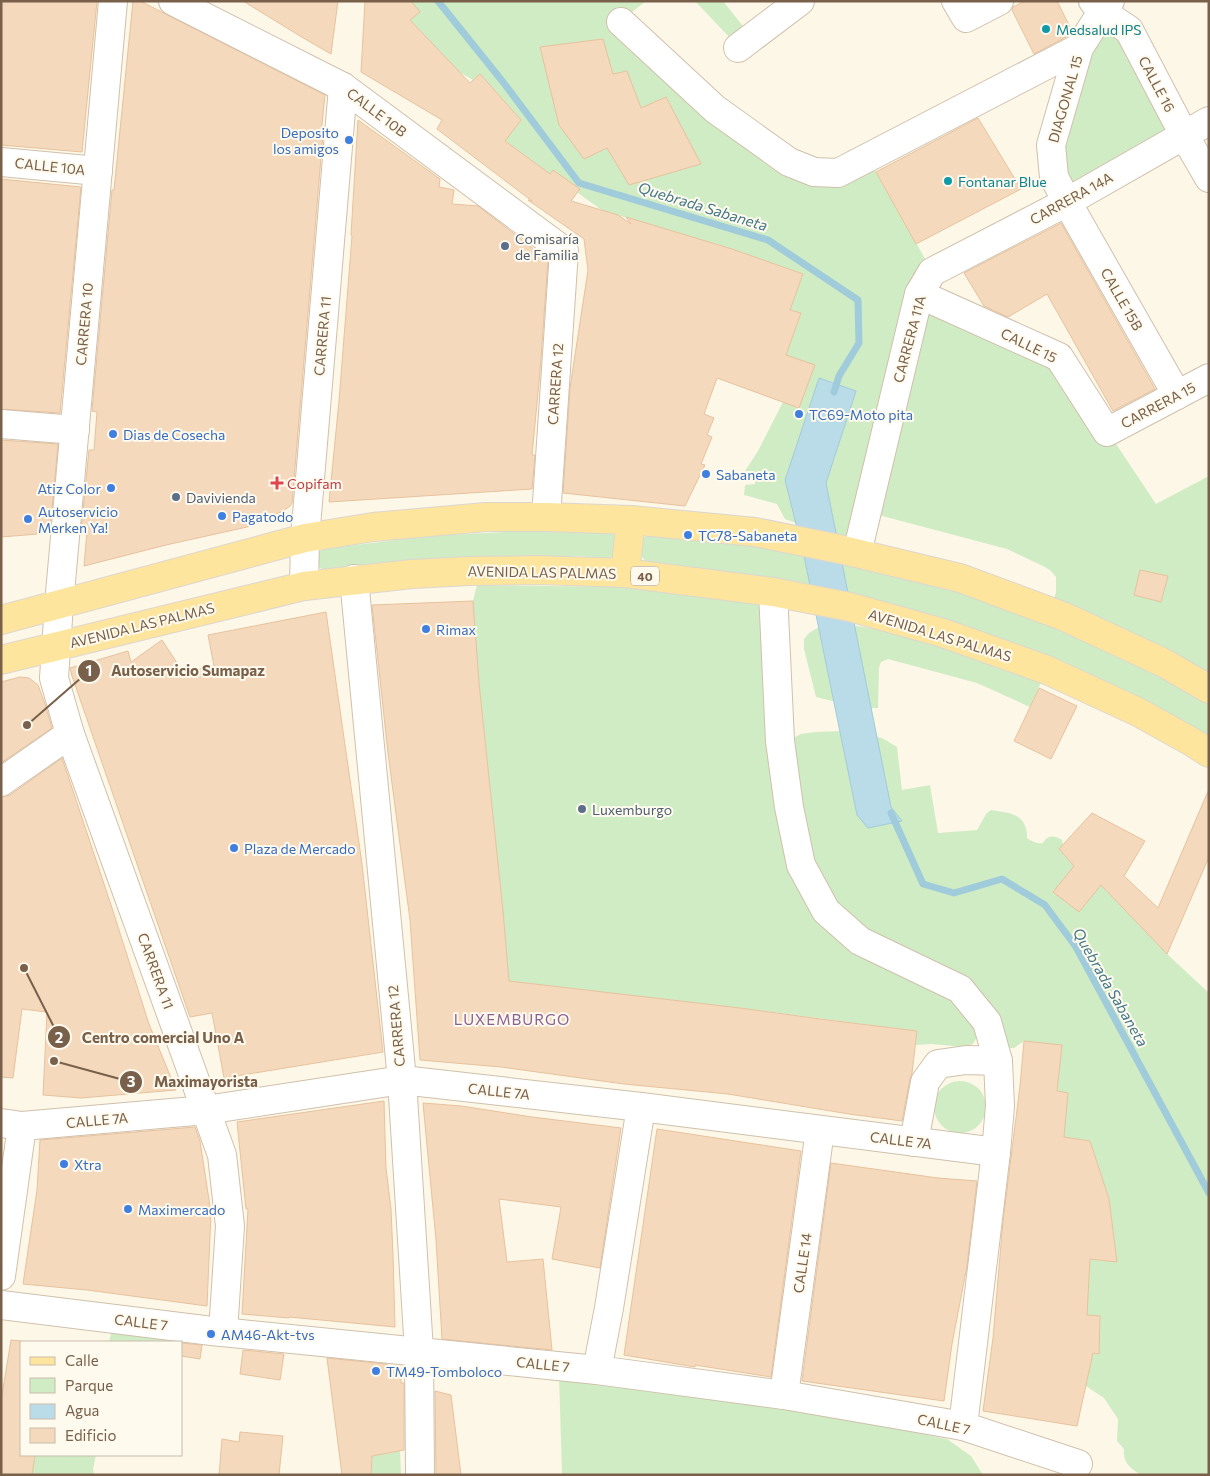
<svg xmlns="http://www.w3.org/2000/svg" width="1210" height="1476" viewBox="0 0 1210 1476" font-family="Commissioner,sans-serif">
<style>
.green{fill:#d0ecc4}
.water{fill:#badce8;stroke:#a0cbda}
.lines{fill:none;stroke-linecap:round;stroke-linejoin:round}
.stream{stroke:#a0cbda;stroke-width:7}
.building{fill:#f4d9bd;stroke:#e7c29d}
.street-casing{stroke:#d0c0ac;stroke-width:30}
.primary-casing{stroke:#dcd6d0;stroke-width:30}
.street{stroke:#fff;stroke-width:28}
.primary{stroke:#fee59d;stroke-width:28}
.culture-dot{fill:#0f9aa8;stroke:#fffaee;stroke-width:2}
.shop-dot{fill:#3f7fe0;stroke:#fffaee;stroke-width:2}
.service-dot{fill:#5c6f8a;stroke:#fffaee;stroke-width:2}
.health-dot{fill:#e0444e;stroke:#fffaee;stroke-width:2}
.labels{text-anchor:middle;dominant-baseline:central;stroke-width:4;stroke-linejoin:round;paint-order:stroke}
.shield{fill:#fffaee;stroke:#a08e7b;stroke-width:1}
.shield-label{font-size:12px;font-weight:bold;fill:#78604a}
.culture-label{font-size:14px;fill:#0d838f;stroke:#fffaee;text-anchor:start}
.street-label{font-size:14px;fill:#78604a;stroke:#fffaee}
.shop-label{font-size:14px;fill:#366cbe;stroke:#fffaee;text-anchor:start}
.service-label{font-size:14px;fill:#4e5e75;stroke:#fffaee;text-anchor:start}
.health-label{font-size:14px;fill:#be3a42;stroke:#fffaee;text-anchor:start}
.water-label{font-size:15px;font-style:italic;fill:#42788c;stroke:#fffaee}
.neighbourhood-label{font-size:15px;letter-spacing:1px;fill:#8a6195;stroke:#fffaee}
.leader{fill:none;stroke:#78604a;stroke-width:2}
.callout-dot{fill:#78604a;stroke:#fffaee;stroke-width:2}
.mark-label{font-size:15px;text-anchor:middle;font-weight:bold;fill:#fff}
.callout-label{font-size:15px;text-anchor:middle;font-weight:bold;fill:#78604a;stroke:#fffaee;stroke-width:4;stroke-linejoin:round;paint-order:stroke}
</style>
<rect width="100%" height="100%" fill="#fdf7e7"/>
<g class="green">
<path d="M 411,1 L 646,1 L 628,15 L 784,169 L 872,165 L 928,264 L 851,539 L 820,532 L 785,519 L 777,504 L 744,495 L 745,485 L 755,484 L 756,473 L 745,471 L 758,451 L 783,402 L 799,408 L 786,355 L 801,314 L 790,310 L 803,274 L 720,245 L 603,211 L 578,193 L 580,189 L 553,171 L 550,174 L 505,141 L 521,120 L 480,74 L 473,80 L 450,67 L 452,64 L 410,20 Z"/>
<path d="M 695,1 L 723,1 L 746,30 L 733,41 Z"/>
<path d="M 1104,20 L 1124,34 L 1177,133 L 1070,195 L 1058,143 Z"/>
<path d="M 925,306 L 1052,363 L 1112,438 L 1156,504 L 1209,476 L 1209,673 L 1170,651 L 1054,599 L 1056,592 L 1056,577 L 1051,571 L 1045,567 L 1007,549 L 875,514 Z"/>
<path d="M 545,530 L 613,533 L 617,537 L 617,553 L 612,557 L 603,559 L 580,556 L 469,557 L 327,569 L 322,569 L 317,566 L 316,553 L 324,549 L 427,536 Z"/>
<path d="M 647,535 L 655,535 L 753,546 L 804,556 L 810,584 L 773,578 L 661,565 L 646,562 L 640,554 L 642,539 Z"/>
<path d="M 842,564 L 957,591 L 1048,624 L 1158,675 L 1209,704 L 1209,737 L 947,620 L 848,592 Z"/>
<path d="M 477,585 L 625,587 L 765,604 L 820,917 L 953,996 L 978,1030 L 977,1037 L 973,1044 L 965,1047 L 931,1044 L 916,1045 L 917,1031 L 740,1008 L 509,981 L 503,911 L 479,683 L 473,601 Z"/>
<path d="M 841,624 C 910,631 976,659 1041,682 L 1030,707 L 977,683 L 888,659 L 881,662 L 879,668 L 878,708 L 862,708 L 816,697 L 804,649 L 804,639 L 809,633 L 819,627 Z"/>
<path d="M 845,731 L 882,738 L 897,747 L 902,790 L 930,785 L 938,833 L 977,830 L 986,814 L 991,810 C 1011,813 1027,814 1027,838 C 1033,842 1037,844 1043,843 C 1047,835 1055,835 1062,840 L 1063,845 L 1059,849 L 1074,866 L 1079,912 L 1101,885 L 1167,954 L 1209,993 L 1209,1475 L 1141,1475 C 1131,1469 1122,1462 1124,1449 L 1117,1441 L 1118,1419 L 1104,1398 L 1086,1386 L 1041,1345 L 1099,1354 L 1100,1317 L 1082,1315 L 1088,1295 L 1090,1259 L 1117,1262 L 1109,1198 L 1090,1141 L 1064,1137 L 1068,1093 L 1057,1091 L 1024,1041 L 1014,1048 L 1006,1048 L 995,1017 L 866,934 L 831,902 L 809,864 L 786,742 L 801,734 L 815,732 Z"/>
<circle cx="960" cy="1107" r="26"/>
<path d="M 112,1330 L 182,1338 L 181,1345 L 181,1342 L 109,1342 Z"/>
<path d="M 559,1375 L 786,1405 L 947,1439 L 971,1456 L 983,1475 L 562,1475 Z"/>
<path d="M 400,1451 L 401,1475 L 371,1475 L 372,1456 Z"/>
<path d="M 35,1455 L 96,1455 L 93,1469 L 94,1475 L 32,1475 Z"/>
</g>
<path class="water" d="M 819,378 L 856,391 L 826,483 L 891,807 L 902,821 L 868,828 L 857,815 L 804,556 L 785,480 Z"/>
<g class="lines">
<g class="stream">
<path d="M 438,1 L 503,82 L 579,183 L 768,240 L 858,300 L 859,343 L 839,376 L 834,392"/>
<path d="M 891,813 L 923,884 L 954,893 L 1002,879 L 1045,905 L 1076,947 L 1209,1193"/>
</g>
</g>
<g class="building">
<path d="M 1,1 L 97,1 L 82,152 L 1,145 Z"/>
<path d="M 133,1 L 140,1 L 325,95 L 321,134 L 323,134 L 292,503 L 290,506 L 283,511 L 247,527 L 166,545 L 84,566 L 87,531 L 81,531 L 89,450 L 94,450 L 97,412 L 92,411 L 112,190 L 114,190 Z"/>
<path d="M 243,1 L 338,1 L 331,54 L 300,36 Z"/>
<path d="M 365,1 L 411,1 L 420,12 L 410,20 L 470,83 L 480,74 L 521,120 L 505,141 L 550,174 L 553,170 L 580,189 L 571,201 L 618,215 L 631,224 L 626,217 L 732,249 L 803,274 L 790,310 L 801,313 L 786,355 L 815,365 L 799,408 L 717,378 L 704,414 L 714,418 L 707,435 L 712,437 L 701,464 L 705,465 L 685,506 L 563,493 L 570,388 L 588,270 L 584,239 L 528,200 L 532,201 L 437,129 L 442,120 L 361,72 Z"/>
<path d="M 1025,1 L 1057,1 L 1070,27 L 1070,32 L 1068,36 L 1034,54 L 1012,10 L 1013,7 Z"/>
<path d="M 603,39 L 613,74 L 627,71 L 641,108 L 666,97 L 701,164 L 629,185 L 607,148 L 584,159 L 559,125 L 540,47 Z"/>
<path d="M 978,118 L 1021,189 L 916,244 L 876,172 Z"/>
<path d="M 358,120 L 440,179 L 439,187 L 454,190 L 452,204 L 478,206 L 548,260 L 540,372 L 532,455 L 535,455 L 532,489 L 329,502 L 339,401 L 352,236 L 351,235 Z"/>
<path d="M 1,179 L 81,187 L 60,413 L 1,409 Z"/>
<path d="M 1061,223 L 1155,389 L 1113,411 L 1047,294 L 1008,317 L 984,306 L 964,273 Z"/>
<path d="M 1,440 L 58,444 L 50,533 L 1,537 Z"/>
<path d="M 1140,570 L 1168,576 L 1161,602 L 1134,595 Z"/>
<path d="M 473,601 L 479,683 L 503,911 L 509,981 L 740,1008 L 820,1019 L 917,1031 L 912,1073 L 910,1079 L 902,1121 L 849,1114 L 728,1094 L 624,1084 L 501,1067 L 420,1060 L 410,920 L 388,753 L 372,605 Z"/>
<path d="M 326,612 L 362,864 L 383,1052 L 224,1078 L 212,1013 L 190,1017 L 72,676 L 70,668 L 128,651 L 131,662 L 162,640 L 183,672 L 214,666 L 208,635 Z"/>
<path d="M 20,677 L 29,678 L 38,685 L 45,704 L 52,728 L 1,763 L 1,682 Z"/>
<path d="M 1039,688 L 1077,706 L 1051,759 L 1014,741 Z"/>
<path d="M 62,758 L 112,908 L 149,1024 L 176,1090 L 81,1098 L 43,1095 L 47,1012 L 22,1009 L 13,1078 L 1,1077 L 1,797 L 10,795 Z"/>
<path d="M 1209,789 L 1209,857 L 1167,954 L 1101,885 L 1079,912 L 1053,892 L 1074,866 L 1059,849 L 1092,813 L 1145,841 L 1124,876 L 1158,908 Z"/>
<path d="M 1024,1041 L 1062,1045 L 1057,1091 L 1068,1093 L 1064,1137 L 1090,1141 L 1109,1199 L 1117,1262 L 1090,1259 L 1087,1315 L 1100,1316 L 1099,1354 L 1093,1353 L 1077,1426 L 983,1411 L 993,1338 L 1003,1221 L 1020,1086 Z"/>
<path d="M 384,1101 L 386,1168 L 391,1209 L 393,1255 L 395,1327 L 289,1317 L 289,1318 L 242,1314 L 248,1209 L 246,1209 L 237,1122 Z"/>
<path d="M 423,1103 L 461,1106 L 532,1117 L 621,1128 L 600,1268 L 552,1259 L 561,1207 L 499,1199 L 507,1262 L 543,1259 L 552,1350 L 442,1339 L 436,1240 Z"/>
<path d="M 195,1127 L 200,1141 L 211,1213 L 207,1306 L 87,1290 L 23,1284 L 37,1190 L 40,1140 Z"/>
<path d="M 657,1129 L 801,1151 L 771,1377 L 695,1365 L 695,1367 L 624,1355 Z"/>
<path d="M 831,1163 L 938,1178 L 977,1181 L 967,1266 L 952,1344 L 944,1401 L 802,1381 Z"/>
<path d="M 11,1340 L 21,1341 L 21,1455 L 35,1455 L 32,1475 L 1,1475 L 1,1401 Z"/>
<path d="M 181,1343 L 202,1345 L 200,1359 L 181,1356 Z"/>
<path d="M 243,1350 L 284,1354 L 280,1380 L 240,1374 Z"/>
<path d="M 327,1358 L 386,1364 L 401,1374 L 401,1383 L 404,1383 L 404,1450 L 372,1456 L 371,1475 L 342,1475 Z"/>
<path d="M 435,1391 L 451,1395 L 461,1475 L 436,1475 Z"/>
<path d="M 240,1432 L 283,1436 L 279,1475 L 219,1475 L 222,1439 L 239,1442 Z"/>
</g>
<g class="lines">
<g class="street-casing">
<g id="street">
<path d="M 113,1 L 59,604 L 54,678 L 70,734 L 222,1155 L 230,1226 L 223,1332"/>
<path d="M 173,1 L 343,87 L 564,251 L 546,517"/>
<path d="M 956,1 L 966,18 L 999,1"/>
<path d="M 1093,1 L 1102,12 L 1129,30 L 1184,135 L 1209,178"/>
<path d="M 1110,1 L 1102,12 L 1079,48 L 1051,145 L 1054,177 L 1067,202 L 1177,395"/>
<path d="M 621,22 L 715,109 L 789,162 L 814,172 L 838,173 L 1079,48"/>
<path d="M 738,48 L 800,1"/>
<path d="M 1,162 L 98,171"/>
<path d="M 919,294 L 1059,357 L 1107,432 L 1209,378"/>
<path d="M 1,424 L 75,430"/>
<path d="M 857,553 L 919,294 L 932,272 L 1067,202 L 1209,121"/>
<path d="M 354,579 L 402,1080 L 419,1351 L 420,1475"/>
<path d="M 304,586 L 305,538 L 343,87"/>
<path d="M 773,592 L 780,741 L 789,807 L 801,865 L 826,911 L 860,941 L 960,989 L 987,1022 L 998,1061 L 1000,1106 L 996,1152 L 963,1426"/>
<path d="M 1,782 L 70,734"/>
<path d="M 1,1123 L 22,1126 L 206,1110 L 402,1080 L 641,1107 L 996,1152"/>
<path d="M 914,1142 L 925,1082 L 938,1064 L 966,1060 L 998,1061"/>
<path d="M 1,1276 L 22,1126"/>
<path d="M 1,1305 L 212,1331 L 597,1370 L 784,1395 L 963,1426 L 1078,1464"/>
<path d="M 597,1370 L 609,1308 L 641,1107"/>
<path d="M 784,1395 L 820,1130"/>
</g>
</g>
<g class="primary-casing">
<g id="primary">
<path d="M 625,573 L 631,520"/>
<path d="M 1,620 L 305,538 L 373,527 L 486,517 L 546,517 L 631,520 L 755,532 L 839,549 L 960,578 L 1065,617 L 1164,663 L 1209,689"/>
<path d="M 1,660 L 304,586 L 412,574 L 469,571 L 538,570 L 625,573 L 773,592 L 850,607 L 943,633 L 1047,670 L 1138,712 L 1192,742 L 1209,753"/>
</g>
</g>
<use href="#street" class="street"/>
<use href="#primary" class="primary"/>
</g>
<g class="culture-dot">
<circle cx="1046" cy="29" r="5"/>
<circle cx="948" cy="181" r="5"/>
</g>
<g class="shop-dot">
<circle cx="349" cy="140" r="5"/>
<circle cx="799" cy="414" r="5"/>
<circle cx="113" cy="434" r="5"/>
<circle cx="706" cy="474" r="5"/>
<circle cx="111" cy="488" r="5"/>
<circle cx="222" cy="516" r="5"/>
<circle cx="28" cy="519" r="5"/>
<circle cx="688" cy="535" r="5"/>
<circle cx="426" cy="629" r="5"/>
<circle cx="234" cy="848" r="5"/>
<circle cx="64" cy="1164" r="5"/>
<circle cx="128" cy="1209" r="5"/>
<circle cx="211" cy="1334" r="5"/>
<circle cx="376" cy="1371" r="5"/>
</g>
<g class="service-dot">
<circle cx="505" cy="246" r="5"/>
<circle cx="176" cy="497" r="5"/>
<circle cx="582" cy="809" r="5"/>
</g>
<path class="health-dot" d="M274.5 475.5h5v5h5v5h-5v5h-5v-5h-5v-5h5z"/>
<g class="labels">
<rect class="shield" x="631" y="566.5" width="28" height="19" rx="4"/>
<g class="shield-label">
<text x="645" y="576">40</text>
</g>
<g class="culture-label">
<text x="1056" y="29">Medsalud IPS</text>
<text x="958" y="181">Fontanar Blue</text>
</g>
<g class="street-label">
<text transform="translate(1157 84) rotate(62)">CALLE 16</text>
<text transform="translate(1065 99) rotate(-74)">DIAGONAL 15</text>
<text transform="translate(377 112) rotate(37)">CALLE 10B</text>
<text transform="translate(50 166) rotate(6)">CALLE 10A</text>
<text transform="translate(1071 198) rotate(-29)">CARRERA 14A</text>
<text transform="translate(1122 299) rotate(60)">CALLE 15B</text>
<text transform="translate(84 324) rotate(-85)">CARRERA 10</text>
<text transform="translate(322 336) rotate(-85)">CARRERA 11</text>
<text transform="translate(909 339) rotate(-75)">CARRERA 11A</text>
<text transform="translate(1029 345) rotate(26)">CALLE 15</text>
<text transform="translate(555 384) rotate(-86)">CARRERA 12</text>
<text transform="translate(1158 405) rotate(-28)">CARRERA 15</text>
<text transform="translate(542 572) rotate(1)">AVENIDA LAS PALMAS</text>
<text transform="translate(142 625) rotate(-14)">AVENIDA LAS PALMAS</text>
<text transform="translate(940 635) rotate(17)">AVENIDA LAS PALMAS</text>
<text transform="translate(156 971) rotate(70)">CARRERA 11</text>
<text transform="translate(396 1026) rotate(-95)">CARRERA 12</text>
<text transform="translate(499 1091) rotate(6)">CALLE 7A</text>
<text transform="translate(97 1120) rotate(-5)">CALLE 7A</text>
<text transform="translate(901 1140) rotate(7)">CALLE 7A</text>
<text transform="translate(802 1263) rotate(-82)">CALLE 14</text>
<text transform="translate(141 1322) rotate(7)">CALLE 7</text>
<text transform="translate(543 1364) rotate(6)">CALLE 7</text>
<text transform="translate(944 1424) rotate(12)">CALLE 7</text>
</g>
<g class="shop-label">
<text x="339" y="132" text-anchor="end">Deposito<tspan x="339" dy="16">los amigos</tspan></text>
<text x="809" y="414">TC69-Moto pita</text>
<text x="123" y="434">Dias de Cosecha</text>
<text x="716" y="474">Sabaneta</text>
<text x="101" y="488" text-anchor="end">Atiz Color</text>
<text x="38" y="511">Autoservicio<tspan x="38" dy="16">Merken Ya!</tspan></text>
<text x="232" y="516">Pagatodo</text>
<text x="698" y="535">TC78-Sabaneta</text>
<text x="436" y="629">Rimax</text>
<text x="244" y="848">Plaza de Mercado</text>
<text x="74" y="1164">Xtra</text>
<text x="138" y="1209">Maximercado</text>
<text x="221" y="1334">AM46-Akt-tvs</text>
<text x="386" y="1371">TM49-Tomboloco</text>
</g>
<g class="service-label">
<text x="515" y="238">Comisaría<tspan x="515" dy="16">de Familia</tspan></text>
<text x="186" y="497">Davivienda</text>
<text x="592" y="809">Luxemburgo</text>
</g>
<g class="health-label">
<text x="287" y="483">Copifam</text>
</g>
<g class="water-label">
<text transform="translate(703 206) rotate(17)">Quebrada Sabaneta</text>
<text transform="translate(1111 987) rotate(60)">Quebrada Sabaneta</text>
</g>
<g class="neighbourhood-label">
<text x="512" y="1019">LUXEMBURGO</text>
</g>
</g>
<path class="leader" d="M27 725L89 671M24 968L59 1037M54 1061L131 1082"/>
<g class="callout-dot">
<circle cx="27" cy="725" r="5"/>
<circle cx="24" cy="968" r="5"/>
<circle cx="54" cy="1061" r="5"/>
<circle cx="89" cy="671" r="12"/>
<circle cx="59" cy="1037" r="12"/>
<circle cx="131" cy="1082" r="12"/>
</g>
<g class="mark-label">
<text x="89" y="676">1</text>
<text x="59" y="1043">2</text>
<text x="131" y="1087">3</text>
</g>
<g class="callout-label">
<text x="188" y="676">Autoservicio Sumapaz</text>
<text x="163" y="1043">Centro comercial Uno A</text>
<text x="206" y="1087">Maximayorista</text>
</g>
<rect width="1210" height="1476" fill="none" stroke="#78604a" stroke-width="5"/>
<rect x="20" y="1341" width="162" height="115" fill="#fffaee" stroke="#c9bcac"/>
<rect x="30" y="1357" width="25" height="8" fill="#fee59d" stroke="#c9bcac"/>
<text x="65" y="1366" font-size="15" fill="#78604a">Calle</text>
<rect x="30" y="1378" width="25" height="15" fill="#d0ecc4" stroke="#c9bcac"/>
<text x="65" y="1391" font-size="15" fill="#78604a">Parque</text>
<rect x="30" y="1404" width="25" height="15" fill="#badce8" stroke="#c9bcac"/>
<text x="65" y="1416" font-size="15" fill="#78604a">Agua</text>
<rect x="30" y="1428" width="25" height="15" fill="#f4d9bd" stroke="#c9bcac"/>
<text x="65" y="1441" font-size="15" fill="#78604a">Edificio</text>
</svg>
